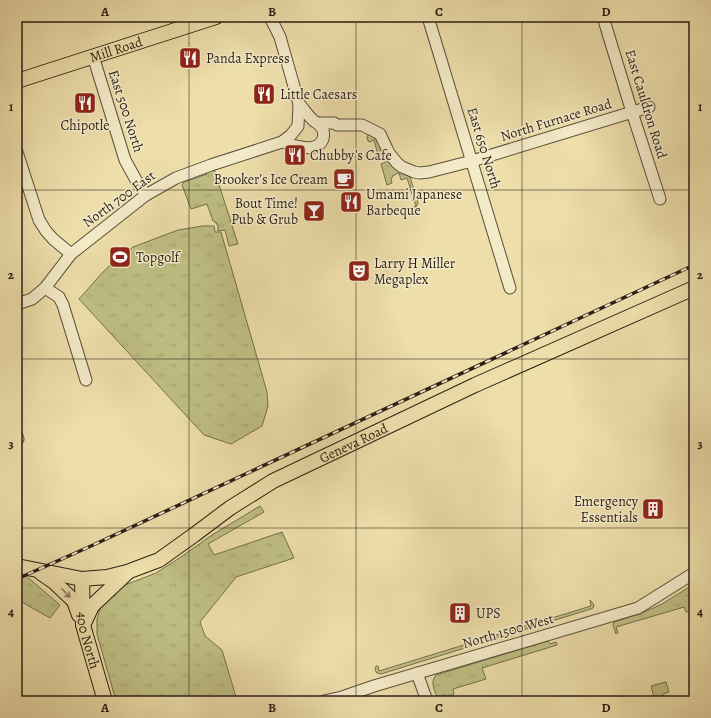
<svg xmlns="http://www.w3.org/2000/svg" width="711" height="718" viewBox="0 0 711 718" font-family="Alegreya,serif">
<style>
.grass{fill:url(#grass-tufts);stroke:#756f4c}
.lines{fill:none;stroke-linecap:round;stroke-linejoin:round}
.minor-casing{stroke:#5c4f3a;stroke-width:13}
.major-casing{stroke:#2b1f15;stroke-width:16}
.minor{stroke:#f3eac8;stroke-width:11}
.major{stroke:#eddeaa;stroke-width:14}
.rail-casing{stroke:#2b1f15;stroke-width:3.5}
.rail{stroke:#f3eac8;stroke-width:2;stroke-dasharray:6;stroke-linecap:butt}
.oneway{stroke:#8c7e60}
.grid{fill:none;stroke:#2b1f15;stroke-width:1;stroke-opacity:0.55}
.labels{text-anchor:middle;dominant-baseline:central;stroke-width:3;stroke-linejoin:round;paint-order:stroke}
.street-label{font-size:14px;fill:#2b1f15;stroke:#f3eac8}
.poi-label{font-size:14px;fill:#2b1f15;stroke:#f3eac8;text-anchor:start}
.neatline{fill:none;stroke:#2b1f15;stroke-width:1.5}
.grid-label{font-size:13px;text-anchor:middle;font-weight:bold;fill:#2b1f15}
</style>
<defs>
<pattern id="grass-tufts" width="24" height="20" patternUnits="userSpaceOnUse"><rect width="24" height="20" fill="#bfbf84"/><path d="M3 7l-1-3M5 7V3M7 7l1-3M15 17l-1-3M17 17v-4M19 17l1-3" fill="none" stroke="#a4a471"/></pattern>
</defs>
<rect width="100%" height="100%" fill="#eddeaa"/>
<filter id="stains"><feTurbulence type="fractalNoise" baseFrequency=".005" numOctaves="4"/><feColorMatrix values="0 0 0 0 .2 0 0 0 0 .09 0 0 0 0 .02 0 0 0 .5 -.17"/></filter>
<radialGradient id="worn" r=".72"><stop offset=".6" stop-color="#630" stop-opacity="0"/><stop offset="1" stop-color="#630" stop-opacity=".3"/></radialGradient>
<g class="grass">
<path d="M 370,134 L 377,140 L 386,157 L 379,159 L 374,140 L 369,142 L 368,141 L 367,137 L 368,135 Z"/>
<path d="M 388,161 L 401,172 L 410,177 L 418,203 L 416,207 L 412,211 L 411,208 L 416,206 L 407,178 L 401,180 L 399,173 L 392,176 L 393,177 L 391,178 L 392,183 L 387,185 L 381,164 Z"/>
<path d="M 214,169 L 238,244 L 229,246 L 225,230 L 218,231 L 218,224 L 216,224 L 216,222 L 213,221 L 207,204 L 191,209 L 182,185 L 184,182 L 207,174 L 206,171 Z"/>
<path d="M 203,226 L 214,226 L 215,232 L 221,232 L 267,392 L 268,406 L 262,426 L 231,444 L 204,435 L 79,299 L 103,272 L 117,259 L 133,247 L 178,230 Z"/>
<path d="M 260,506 L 264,512 L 208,544 L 214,555 L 282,532 L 294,558 L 236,577 L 200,622 L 205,636 L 222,650 L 236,697 L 223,701 L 116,701 L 97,634 L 97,619 L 101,605 L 122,586 L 138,580 L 156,573 L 181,557 L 212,535 Z"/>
<path d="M 17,575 L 25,575 L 60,605 L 50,618 L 20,601 L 17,601 Z"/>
<path d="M 694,584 L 694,612 L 686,612 L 684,607 L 616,627 L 618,633 L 616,634 L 613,625 L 614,622 L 642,613 L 662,604 Z"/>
<path d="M 590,600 L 594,605 L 593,608 L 591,609 L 381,674 L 377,673 L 375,670 L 376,666 L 378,666 L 379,671 L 591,606 Z"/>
<path d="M 548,641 L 550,644 L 556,642 L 557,645 L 482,668 L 486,679 L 453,689 L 454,694 L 447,697 L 444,695 L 437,697 C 434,688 430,683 436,675 Z"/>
<path d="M 666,682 L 669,692 L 663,694 L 664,698 L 655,701 L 651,686 Z"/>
</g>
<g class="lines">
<g class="minor-casing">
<g id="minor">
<path d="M 428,17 L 510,288"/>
<path d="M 603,17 L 632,112 L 660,199"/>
<path d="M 93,56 L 125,160 L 136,180 L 146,195"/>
<path d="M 319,123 L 334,123 L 337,125 L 362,125 L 380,134 L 389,153 L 397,163 L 402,167 L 407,169 L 414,172 L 419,173 L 429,172 L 472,161 L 649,107"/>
<path d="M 282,142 C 294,145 316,155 323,139 C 324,135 324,130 321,127 C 319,124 317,123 314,121 C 308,116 304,109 299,104"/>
<path d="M 17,152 L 39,220 L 46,231 L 53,239 L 71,254"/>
<path d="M 45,288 L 59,297 L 63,305 L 86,380"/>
<path d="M 17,304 L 32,299 L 45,288 L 71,254 L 146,195 L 176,178 L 211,165 L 282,142 L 291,135 L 298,126 L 299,104 L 280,37 L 270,17"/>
<path d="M 17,436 L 18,439"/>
<path d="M 417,673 L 427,701"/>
<path d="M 324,701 L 342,697 L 374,686 L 638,608 L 694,573"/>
</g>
</g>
<g class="major-casing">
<g id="major">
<path id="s1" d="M 17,81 L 216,17"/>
<path id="s2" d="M 17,566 L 82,579 L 107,577 L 127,572 L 159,560 L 194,535 L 230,508 L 273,481 L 475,385 L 694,288"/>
<path d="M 41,573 L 54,582 L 74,601 L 79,615"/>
<path id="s3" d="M 82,579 L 83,625 L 105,701"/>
<path d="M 85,621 L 92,606 L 127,573"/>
</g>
</g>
<use href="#minor" class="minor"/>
<use href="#major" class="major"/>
<g class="rail-casing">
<path id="rail" d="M 17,579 L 91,546 L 694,265"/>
</g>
<use href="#rail" class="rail"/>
</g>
<defs><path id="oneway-shaft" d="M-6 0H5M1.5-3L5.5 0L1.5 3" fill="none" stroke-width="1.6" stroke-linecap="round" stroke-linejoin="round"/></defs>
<use class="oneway" href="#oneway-shaft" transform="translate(66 593) rotate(46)"/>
<path class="grid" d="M 189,17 L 189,701M 356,17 L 356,701M 522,17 L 522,701M 17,190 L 694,190M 17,359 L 694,359M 17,528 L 694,528"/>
<defs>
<g id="restaurant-square" transform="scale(1.15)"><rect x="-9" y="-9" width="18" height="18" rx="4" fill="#8f2418" stroke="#f3eac8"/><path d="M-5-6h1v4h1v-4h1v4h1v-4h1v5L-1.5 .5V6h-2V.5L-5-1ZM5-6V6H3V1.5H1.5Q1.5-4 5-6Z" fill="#fff"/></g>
<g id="cafe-square" transform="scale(1.15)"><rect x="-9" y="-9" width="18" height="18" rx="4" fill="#8f2418" stroke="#f3eac8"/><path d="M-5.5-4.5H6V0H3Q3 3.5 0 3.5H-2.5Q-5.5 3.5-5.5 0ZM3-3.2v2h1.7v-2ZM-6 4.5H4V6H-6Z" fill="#fff"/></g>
<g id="bar-square" transform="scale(1.15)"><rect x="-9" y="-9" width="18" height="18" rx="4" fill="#8f2418" stroke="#f3eac8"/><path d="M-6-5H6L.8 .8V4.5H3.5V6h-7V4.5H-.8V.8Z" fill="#fff"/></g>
<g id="stadium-square" transform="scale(1.15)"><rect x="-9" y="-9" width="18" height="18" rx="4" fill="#8f2418" stroke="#f3eac8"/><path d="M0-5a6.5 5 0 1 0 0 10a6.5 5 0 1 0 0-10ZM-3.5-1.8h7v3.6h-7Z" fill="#fff"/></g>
<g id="theatre-square" transform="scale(1.15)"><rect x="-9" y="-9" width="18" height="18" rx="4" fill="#8f2418" stroke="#f3eac8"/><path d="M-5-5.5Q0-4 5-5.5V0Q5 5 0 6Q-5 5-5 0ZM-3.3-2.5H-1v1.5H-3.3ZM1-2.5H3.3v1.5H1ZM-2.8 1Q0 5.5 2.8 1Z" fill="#fff"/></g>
<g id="building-square" transform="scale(1.15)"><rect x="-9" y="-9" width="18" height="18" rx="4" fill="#8f2418" stroke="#f3eac8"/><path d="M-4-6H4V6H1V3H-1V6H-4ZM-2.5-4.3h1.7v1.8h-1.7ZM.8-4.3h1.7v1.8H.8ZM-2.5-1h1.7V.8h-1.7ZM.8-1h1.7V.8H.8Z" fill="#fff"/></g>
</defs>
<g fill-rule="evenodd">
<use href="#restaurant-square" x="190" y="58"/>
<use href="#restaurant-square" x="264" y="94"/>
<use href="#restaurant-square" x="85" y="103"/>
<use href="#restaurant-square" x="295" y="155"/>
<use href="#cafe-square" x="344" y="179"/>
<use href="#restaurant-square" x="351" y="202"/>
<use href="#bar-square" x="314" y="211"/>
<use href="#stadium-square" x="120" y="257"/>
<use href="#theatre-square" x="359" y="271"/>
<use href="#building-square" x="653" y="509"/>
<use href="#building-square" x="460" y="613"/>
</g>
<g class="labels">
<g class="street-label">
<text stroke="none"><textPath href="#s1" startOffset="104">Mill Road</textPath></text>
<text transform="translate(646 104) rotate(73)">East Cauldron Road</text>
<text transform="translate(126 111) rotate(72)">East 500 North</text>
<text transform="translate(556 120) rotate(-17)">North Furnace Road</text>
<text transform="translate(484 148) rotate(73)">East 650 North</text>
<text transform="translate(119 199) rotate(-36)">North 700 East</text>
<text stroke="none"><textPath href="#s2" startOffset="374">Geneva Road</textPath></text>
<text transform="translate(508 631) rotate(-16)">North 1500 West</text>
<text stroke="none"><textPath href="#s3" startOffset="62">400 North</textPath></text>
</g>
<g class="poi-label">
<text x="206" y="58">Panda Express</text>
<text x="280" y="94">Little Caesars</text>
<text x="85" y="125" text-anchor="middle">Chipotle</text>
<text x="310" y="155">Chubby’s Cafe</text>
<text x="328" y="179" text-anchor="end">Brooker’s Ice Cream</text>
<text x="366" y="194">Umami Japanese<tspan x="366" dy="16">Barbeque</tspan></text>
<text x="298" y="203" text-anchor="end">Bout Time!<tspan x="298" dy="16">Pub &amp; Grub</tspan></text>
<text x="136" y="257">Topgolf</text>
<text x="374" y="263">Larry H Miller<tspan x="374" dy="16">Megaplex</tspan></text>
<text x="638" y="501" text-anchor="end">Emergency<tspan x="638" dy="16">Essentials</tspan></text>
<text x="476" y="613">UPS</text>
</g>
</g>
<rect width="711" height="718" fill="none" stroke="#eddeaa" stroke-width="44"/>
<rect x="22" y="22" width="667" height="674" class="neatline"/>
<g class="grid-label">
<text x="105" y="16">A</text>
<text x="272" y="16">B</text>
<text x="439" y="16">C</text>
<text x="606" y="16">D</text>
<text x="11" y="111">1</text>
<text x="700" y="111">1</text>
<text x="11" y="279">2</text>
<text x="700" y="279">2</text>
<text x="11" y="448">3</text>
<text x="700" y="448">3</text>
<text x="11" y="616">4</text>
<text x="700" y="616">4</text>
<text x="105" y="712">A</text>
<text x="272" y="712">B</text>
<text x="439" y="712">C</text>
<text x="606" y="712">D</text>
</g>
<rect width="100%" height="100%" filter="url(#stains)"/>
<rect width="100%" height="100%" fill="url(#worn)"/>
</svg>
